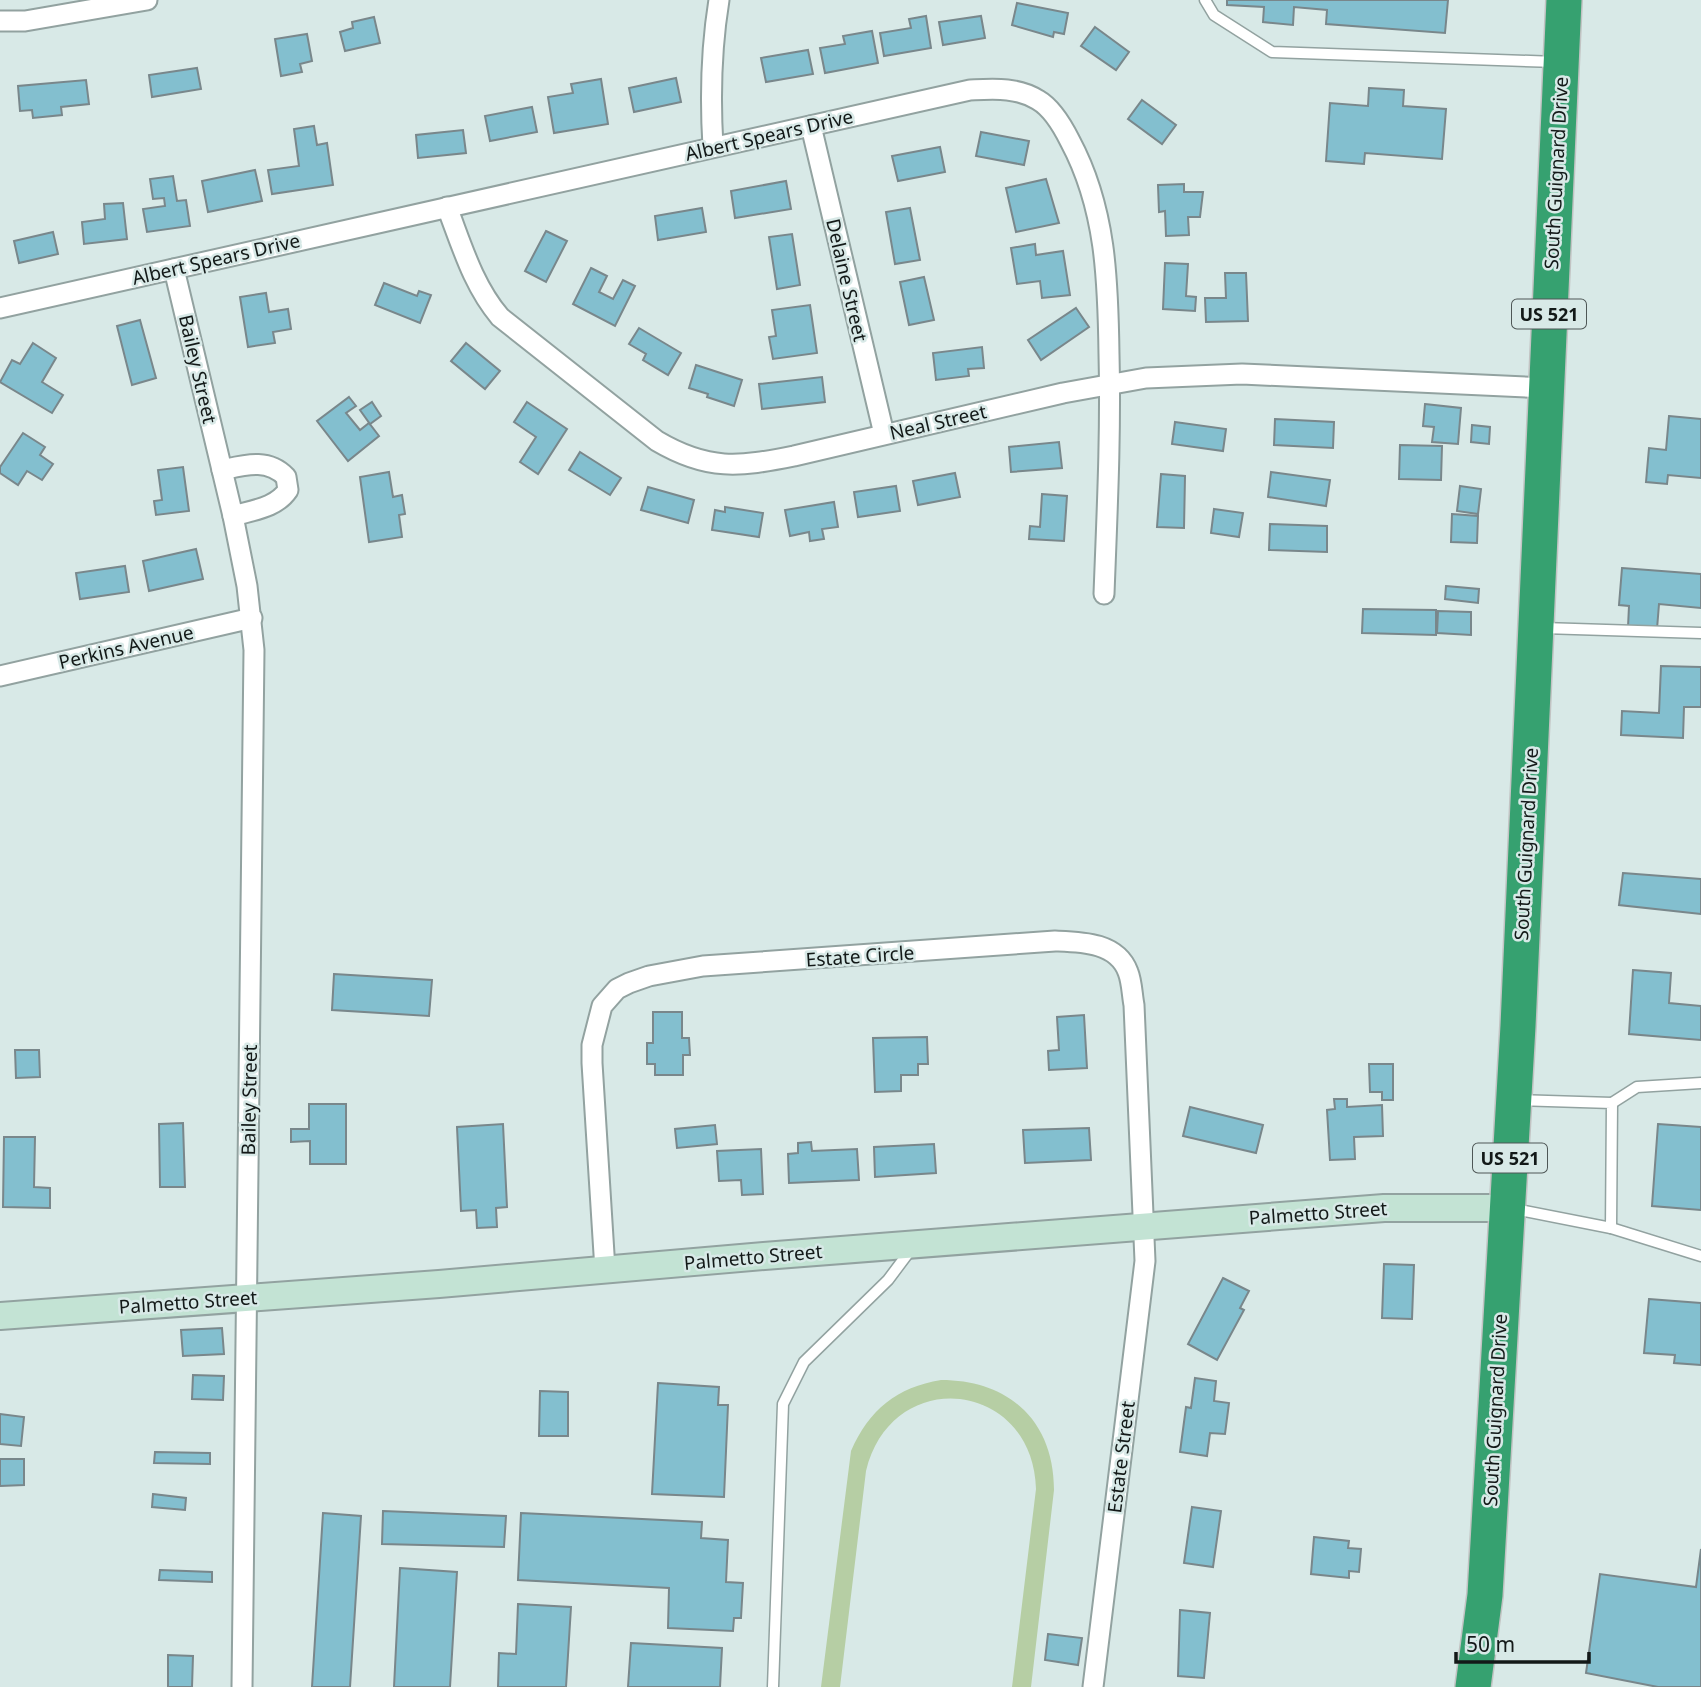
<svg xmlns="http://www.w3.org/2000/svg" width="1701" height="1687" viewBox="0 0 1701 1687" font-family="'Noto Sans',sans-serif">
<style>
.green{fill:#b6cea4}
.building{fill:#83bfcf;stroke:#79878b;stroke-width:2}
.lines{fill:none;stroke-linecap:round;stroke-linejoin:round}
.lane-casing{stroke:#92a2a0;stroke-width:13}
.street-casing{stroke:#92a2a0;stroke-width:23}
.secondary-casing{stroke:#92a2a0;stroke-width:30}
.highway-casing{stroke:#c2c3c3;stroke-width:38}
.lane{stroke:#fff;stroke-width:10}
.street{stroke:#fff;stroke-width:19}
.secondary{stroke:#c3e3d4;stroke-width:26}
.highway{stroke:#36a170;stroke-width:35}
.labels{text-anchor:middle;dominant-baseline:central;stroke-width:5;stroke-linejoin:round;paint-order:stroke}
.shield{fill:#d8e9e7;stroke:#4e5756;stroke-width:2}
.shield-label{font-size:18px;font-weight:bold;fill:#131918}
.street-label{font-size:19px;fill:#131918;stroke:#d8e9e7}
</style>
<rect width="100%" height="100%" fill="#d8e9e7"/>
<path class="green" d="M 941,1380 C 1009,1380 1054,1421 1054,1490 L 1031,1687 L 1012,1687 L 1036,1489 C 1033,1380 892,1364 866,1471 L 840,1687 L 821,1687 L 851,1451 C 869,1410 897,1387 941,1380 Z"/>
<g class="building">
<path d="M 1227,0 L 1448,0 L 1445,33 L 1326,24 L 1327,10 L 1294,7 L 1293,25 L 1263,22 L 1264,7 L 1227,5 Z"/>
<path d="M 1017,3 L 1068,13 L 1064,34 L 1054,32 L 1053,37 L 1012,25 Z"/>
<path d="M 926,16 L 931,48 L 884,56 L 880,33 L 911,28 L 909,19 Z"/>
<path d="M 981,16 L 985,38 L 943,45 L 939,22 Z"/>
<path d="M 374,17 L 380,43 L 345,51 L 340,32 L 353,28 L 352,22 Z"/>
<path d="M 1095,27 L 1129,52 L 1116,70 L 1081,46 Z"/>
<path d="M 872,31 L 878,63 L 825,73 L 820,48 L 845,44 L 843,36 Z"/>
<path d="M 307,34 L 312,61 L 300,64 L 302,72 L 281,76 L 275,39 Z"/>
<path d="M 808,50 L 813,74 L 766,82 L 761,58 Z"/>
<path d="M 197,68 L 201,89 L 152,97 L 149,75 Z"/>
<path d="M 676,78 L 681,102 L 634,112 L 629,88 Z"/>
<path d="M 601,79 L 608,124 L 554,133 L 548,97 L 573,93 L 571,84 Z"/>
<path d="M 86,80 L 89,104 L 61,107 L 62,115 L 33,118 L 32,110 L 20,111 L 18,86 Z"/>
<path d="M 1369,88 L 1404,90 L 1403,106 L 1446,109 L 1442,159 L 1365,153 L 1364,164 L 1326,161 L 1330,103 L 1368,106 Z"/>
<path d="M 1142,100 L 1176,125 L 1162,144 L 1128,119 Z"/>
<path d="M 532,107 L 537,132 L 490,141 L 485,116 Z"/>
<path d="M 314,126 L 317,145 L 327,143 L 333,185 L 272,194 L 268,170 L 299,166 L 294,129 Z"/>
<path d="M 463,130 L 466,153 L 418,158 L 416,135 Z"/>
<path d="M 981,132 L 1029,141 L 1024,165 L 976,156 Z"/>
<path d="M 940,147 L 945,172 L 898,181 L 892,156 Z"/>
<path d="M 255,170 L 262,201 L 208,212 L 202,181 Z"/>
<path d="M 173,176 L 177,201 L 186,200 L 190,226 L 147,232 L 143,209 L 165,206 L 164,198 L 153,199 L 150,179 Z"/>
<path d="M 1046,179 L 1059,223 L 1016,232 L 1006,188 Z"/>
<path d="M 786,181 L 791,209 L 735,218 L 731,191 Z"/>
<path d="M 1184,184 L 1184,192 L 1203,192 L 1200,217 L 1188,217 L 1189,235 L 1166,236 L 1165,211 L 1159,212 L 1158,185 Z"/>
<path d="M 123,203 L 127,239 L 84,244 L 82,222 L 105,219 L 104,204 Z"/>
<path d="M 702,208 L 706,232 L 658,240 L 655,216 Z"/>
<path d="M 910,208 L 920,260 L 895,264 L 886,212 Z"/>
<path d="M 546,231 L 567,241 L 546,282 L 525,271 Z"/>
<path d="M 53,232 L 58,254 L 19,263 L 14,241 Z"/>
<path d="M 792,234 L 800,285 L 777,289 L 769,237 Z"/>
<path d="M 1035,244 L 1036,255 L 1063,251 L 1070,295 L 1042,298 L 1040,281 L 1017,284 L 1011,248 Z"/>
<path d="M 1165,263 L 1188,264 L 1186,296 L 1196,297 L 1195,311 L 1163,309 Z"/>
<path d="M 591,268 L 607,276 L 599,292 L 613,299 L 623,280 L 635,286 L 615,326 L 573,304 Z"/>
<path d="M 1225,273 L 1246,273 L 1248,321 L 1206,322 L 1205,298 L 1226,298 Z"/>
<path d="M 924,277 L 934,320 L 909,325 L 900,282 Z"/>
<path d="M 384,283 L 417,296 L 419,291 L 431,295 L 420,323 L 375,305 Z"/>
<path d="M 266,293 L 269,312 L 288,309 L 291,329 L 273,332 L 275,343 L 248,347 L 240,297 Z"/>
<path d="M 810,305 L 817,353 L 773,359 L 769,337 L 776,336 L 772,310 Z"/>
<path d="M 1076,308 L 1089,327 L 1041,360 L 1028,340 Z"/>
<path d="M 140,320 L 156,378 L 132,385 L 117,326 Z"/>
<path d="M 639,328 L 681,353 L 668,375 L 643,360 L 646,354 L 629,344 Z"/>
<path d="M 33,343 L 56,358 L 42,382 L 63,395 L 52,413 L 0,382 L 12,360 L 20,364 Z"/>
<path d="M 466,343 L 500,371 L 485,389 L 451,361 Z"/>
<path d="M 982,347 L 984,368 L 968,369 L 969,376 L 936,380 L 933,353 Z"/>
<path d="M 696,365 L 742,380 L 734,406 L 707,397 L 708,394 L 689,388 Z"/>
<path d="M 822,377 L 825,402 L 762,409 L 759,384 Z"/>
<path d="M 349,397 L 356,406 L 346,413 L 360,430 L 369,423 L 379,436 L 348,461 L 317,421 Z"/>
<path d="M 372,402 L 381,416 L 370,424 L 360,410 Z"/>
<path d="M 527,402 L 567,429 L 538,474 L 520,462 L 536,437 L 514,422 Z"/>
<path d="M 1425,404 L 1461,408 L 1458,444 L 1432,442 L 1434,427 L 1423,426 Z"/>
<path d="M 1669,416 L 1701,419 L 1701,478 L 1668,475 L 1667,484 L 1646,482 L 1649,448 L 1666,450 Z"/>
<path d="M 1275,419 L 1334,422 L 1333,448 L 1274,445 Z"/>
<path d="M 1175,422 L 1226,429 L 1223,451 L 1172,444 Z"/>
<path d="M 1472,425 L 1490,427 L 1489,444 L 1471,442 Z"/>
<path d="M 23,433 L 45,447 L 40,455 L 53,464 L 42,480 L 27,471 L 18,485 L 0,473 L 0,467 Z"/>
<path d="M 1059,442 L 1062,468 L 1011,472 L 1009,447 Z"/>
<path d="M 1400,445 L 1442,446 L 1441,480 L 1399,479 Z"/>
<path d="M 580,452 L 621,478 L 610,495 L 569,470 Z"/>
<path d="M 183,467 L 189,511 L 156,515 L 154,501 L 162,500 L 158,470 Z"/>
<path d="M 389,472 L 393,497 L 402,495 L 405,514 L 399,515 L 402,537 L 369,542 L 360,477 Z"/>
<path d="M 1271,472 L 1330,480 L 1326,506 L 1268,497 Z"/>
<path d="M 955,473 L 960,497 L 918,505 L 913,481 Z"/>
<path d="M 1161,474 L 1185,476 L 1184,528 L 1157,527 Z"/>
<path d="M 896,486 L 900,511 L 858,517 L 854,492 Z"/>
<path d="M 1460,486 L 1481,489 L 1478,514 L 1457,511 Z"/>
<path d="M 648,487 L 694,500 L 688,523 L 641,510 Z"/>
<path d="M 1042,494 L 1067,496 L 1064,541 L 1029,539 L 1030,526 L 1040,527 Z"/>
<path d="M 834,502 L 838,527 L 822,529 L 824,539 L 810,541 L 809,532 L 790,536 L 785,510 Z"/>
<path d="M 725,507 L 763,513 L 759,537 L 712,530 L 715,510 L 725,512 Z"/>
<path d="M 1214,509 L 1243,513 L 1239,537 L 1211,533 Z"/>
<path d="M 1452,514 L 1478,516 L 1477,543 L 1451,542 Z"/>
<path d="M 1270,524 L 1327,526 L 1327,552 L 1269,550 Z"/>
<path d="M 196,549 L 203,579 L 149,591 L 143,561 Z"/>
<path d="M 125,566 L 129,592 L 80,599 L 76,573 Z"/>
<path d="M 1622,568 L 1701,574 L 1701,608 L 1659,604 L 1657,629 L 1628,627 L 1629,606 L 1619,605 Z"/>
<path d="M 1446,586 L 1479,589 L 1478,603 L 1445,599 Z"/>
<path d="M 1363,609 L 1436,610 L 1436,635 L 1362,633 Z"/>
<path d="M 1438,611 L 1471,612 L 1471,635 L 1437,633 Z"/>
<path d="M 1661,666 L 1701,667 L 1701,707 L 1684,707 L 1683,738 L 1621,735 L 1622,711 L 1659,713 Z"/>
<path d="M 1623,873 L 1701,879 L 1701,914 L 1619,905 Z"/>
<path d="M 1633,970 L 1671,973 L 1669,1003 L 1701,1006 L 1701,1040 L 1629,1034 Z"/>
<path d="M 334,974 L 432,980 L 429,1016 L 332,1010 Z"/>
<path d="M 653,1012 L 682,1012 L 682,1038 L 689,1038 L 690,1055 L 683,1055 L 683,1075 L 655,1075 L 655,1064 L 647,1064 L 647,1043 L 653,1043 Z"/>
<path d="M 1084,1015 L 1087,1068 L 1049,1070 L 1048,1051 L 1059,1050 L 1057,1017 Z"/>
<path d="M 927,1037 L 928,1064 L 918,1064 L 918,1075 L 901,1075 L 901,1091 L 875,1092 L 873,1038 Z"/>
<path d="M 15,1050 L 39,1050 L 40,1077 L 16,1078 Z"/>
<path d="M 1369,1064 L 1393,1064 L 1393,1100 L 1382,1100 L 1382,1092 L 1370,1092 Z"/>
<path d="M 1334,1099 L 1347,1099 L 1347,1107 L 1382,1105 L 1383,1136 L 1354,1137 L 1355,1159 L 1330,1160 L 1327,1110 L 1335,1109 Z"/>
<path d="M 309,1104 L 346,1104 L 346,1164 L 310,1164 L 310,1141 L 291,1142 L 291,1129 L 309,1129 Z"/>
<path d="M 1190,1107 L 1263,1125 L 1256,1153 L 1183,1136 Z"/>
<path d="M 183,1123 L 185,1187 L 160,1187 L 159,1124 Z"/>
<path d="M 503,1124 L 507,1207 L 496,1208 L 497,1227 L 477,1228 L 476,1210 L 461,1211 L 457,1127 Z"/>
<path d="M 1658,1124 L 1701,1127 L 1701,1210 L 1652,1206 Z"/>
<path d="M 715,1125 L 717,1144 L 677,1148 L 675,1129 Z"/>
<path d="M 1089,1128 L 1091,1160 L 1025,1163 L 1023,1130 Z"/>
<path d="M 4,1137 L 35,1137 L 34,1187 L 50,1188 L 50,1208 L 3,1207 Z"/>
<path d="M 811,1142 L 812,1151 L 857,1149 L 859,1180 L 789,1183 L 788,1154 L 798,1153 L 798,1143 Z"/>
<path d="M 934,1144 L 936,1173 L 875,1177 L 874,1147 Z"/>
<path d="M 761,1149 L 763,1194 L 742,1195 L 741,1180 L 719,1181 L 717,1151 Z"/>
<path d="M 1384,1264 L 1414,1265 L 1412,1319 L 1382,1318 Z"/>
<path d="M 1223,1278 L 1249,1291 L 1240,1308 L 1244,1310 L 1217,1360 L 1188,1344 Z"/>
<path d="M 1649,1299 L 1701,1303 L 1701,1365 L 1674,1363 L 1675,1355 L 1644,1353 Z"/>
<path d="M 222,1328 L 224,1354 L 183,1356 L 181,1330 Z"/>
<path d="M 193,1375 L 224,1376 L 223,1400 L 192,1399 Z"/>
<path d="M 1195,1378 L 1216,1381 L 1214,1401 L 1229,1403 L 1225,1434 L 1210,1433 L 1207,1456 L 1180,1452 L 1186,1407 L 1191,1408 Z"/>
<path d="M 658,1383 L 719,1387 L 718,1405 L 728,1405 L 724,1497 L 652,1494 Z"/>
<path d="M 540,1391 L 568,1392 L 568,1436 L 539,1436 Z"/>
<path d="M 0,1414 L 24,1417 L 21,1446 L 0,1444 Z"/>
<path d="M 155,1452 L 210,1453 L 210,1464 L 154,1463 Z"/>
<path d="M 0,1459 L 24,1459 L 24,1485 L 0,1486 Z"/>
<path d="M 153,1494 L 186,1498 L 185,1510 L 152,1507 Z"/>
<path d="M 1192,1507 L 1221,1511 L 1213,1567 L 1184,1563 Z"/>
<path d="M 383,1511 L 506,1516 L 504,1547 L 382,1544 Z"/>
<path d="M 323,1513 L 361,1516 L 350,1687 L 312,1687 Z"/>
<path d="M 521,1513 L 702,1522 L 701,1538 L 728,1540 L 726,1582 L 743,1583 L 741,1618 L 734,1618 L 733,1631 L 668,1628 L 669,1588 L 518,1580 Z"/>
<path d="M 1314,1537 L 1349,1541 L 1348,1548 L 1361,1549 L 1359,1572 L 1349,1571 L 1349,1578 L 1311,1574 Z"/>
<path d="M 1701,1549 L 1701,1687 L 1658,1687 L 1586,1673 L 1600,1574 L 1696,1587 Z"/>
<path d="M 400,1568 L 457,1572 L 450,1687 L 394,1687 Z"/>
<path d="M 160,1570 L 212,1572 L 212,1582 L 159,1580 Z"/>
<path d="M 518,1604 L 571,1607 L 566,1687 L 498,1687 L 499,1653 L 516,1654 Z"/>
<path d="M 1180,1610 L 1210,1613 L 1204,1678 L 1178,1676 Z"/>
<path d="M 1048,1634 L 1082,1638 L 1078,1665 L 1045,1660 Z"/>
<path d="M 631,1643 L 722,1648 L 720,1687 L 628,1687 Z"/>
<path d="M 168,1655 L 193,1656 L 192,1687 L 168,1687 Z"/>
</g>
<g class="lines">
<g class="lane-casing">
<g id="lane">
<path d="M 1205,0 L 1214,15 L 1272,52 L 1556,62"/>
<path d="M 1543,628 L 1701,633"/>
<path d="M 1612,1103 L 1637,1087 L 1701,1083"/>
<path d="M 1514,1209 L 1611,1228 L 1612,1103 L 1518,1100"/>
<path d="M 1611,1228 L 1701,1256"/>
<path d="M 773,1687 L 783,1404 L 804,1362 L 888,1280 L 912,1248"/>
</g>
</g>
<g class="street-casing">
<g id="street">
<path d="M 0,21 L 25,21 L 147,0"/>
<path d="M 811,126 L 884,434"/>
<path d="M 713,147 C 710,98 711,49 719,0"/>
<path d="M 447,207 C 462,246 473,285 500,317 L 657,441 C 708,471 739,467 794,456 L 1063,393 L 1146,378 L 1242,374 L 1546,388"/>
<path d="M 174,269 L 233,516 L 247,586 L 254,650 L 242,1687"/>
<path d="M 0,308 L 970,90 C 994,89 1017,87 1038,100 C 1052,108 1063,127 1070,141 C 1106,208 1108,280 1109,354 C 1111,434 1107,514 1104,594"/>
<path d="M 222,470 C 245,465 268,458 286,477 L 288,490 C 276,508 253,510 233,516"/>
<path d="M 0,676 L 252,618"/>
<path d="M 605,1270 L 592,1063 L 592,1045 L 602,1006 L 617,989 L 629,983 L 649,976 L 703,966 L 1055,941 C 1081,942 1117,942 1128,972 C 1132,982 1132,995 1134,1005 L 1145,1261 L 1093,1687"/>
</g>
</g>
<g class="secondary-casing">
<path id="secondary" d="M 0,1316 L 439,1284 L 764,1256 L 1384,1208 L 1507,1208"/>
</g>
<g class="highway-casing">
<path id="highway" d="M 1473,1687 L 1485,1595 L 1518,1026 L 1564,0"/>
</g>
<use href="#lane" class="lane"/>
<use href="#street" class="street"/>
<use href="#secondary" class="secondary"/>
<use href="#highway" class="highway"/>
</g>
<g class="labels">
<g class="shield">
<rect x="1512" y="299.5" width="74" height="29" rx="5"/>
<rect x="1473" y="1143.5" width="74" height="29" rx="5"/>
</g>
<g class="shield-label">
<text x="1549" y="314">US 521</text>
<text x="1510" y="1158">US 521</text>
</g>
<g class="street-label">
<text transform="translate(769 135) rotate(-13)">Albert Spears Drive</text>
<text transform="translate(1556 173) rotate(-87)">South Guignard Drive</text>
<text transform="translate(216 259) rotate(-13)">Albert Spears Drive</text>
<text transform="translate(847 280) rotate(77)">Delaine Street</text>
<text transform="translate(198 369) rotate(77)">Bailey Street</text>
<text transform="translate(938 422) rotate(-13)">Neal Street</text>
<text transform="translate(126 647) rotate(-13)">Perkins Avenue</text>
<text transform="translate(1526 844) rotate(-87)">South Guignard Drive</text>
<text transform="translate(860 956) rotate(-4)">Estate Circle</text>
<text transform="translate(249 1100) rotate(-89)">Bailey Street</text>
<text transform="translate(1318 1213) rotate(-4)">Palmetto Street</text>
<text transform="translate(753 1257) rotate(-5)">Palmetto Street</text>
<text transform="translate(188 1302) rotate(-4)">Palmetto Street</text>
<text transform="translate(1495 1410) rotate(-87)">South Guignard Drive</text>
<text transform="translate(1121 1457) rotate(-83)">Estate Street</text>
</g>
</g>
<path d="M1456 1652v10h133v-10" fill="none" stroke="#131918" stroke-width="3.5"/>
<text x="1466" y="1652" font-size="21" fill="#131918" stroke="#d8e9e7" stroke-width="5" paint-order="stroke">50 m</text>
</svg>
